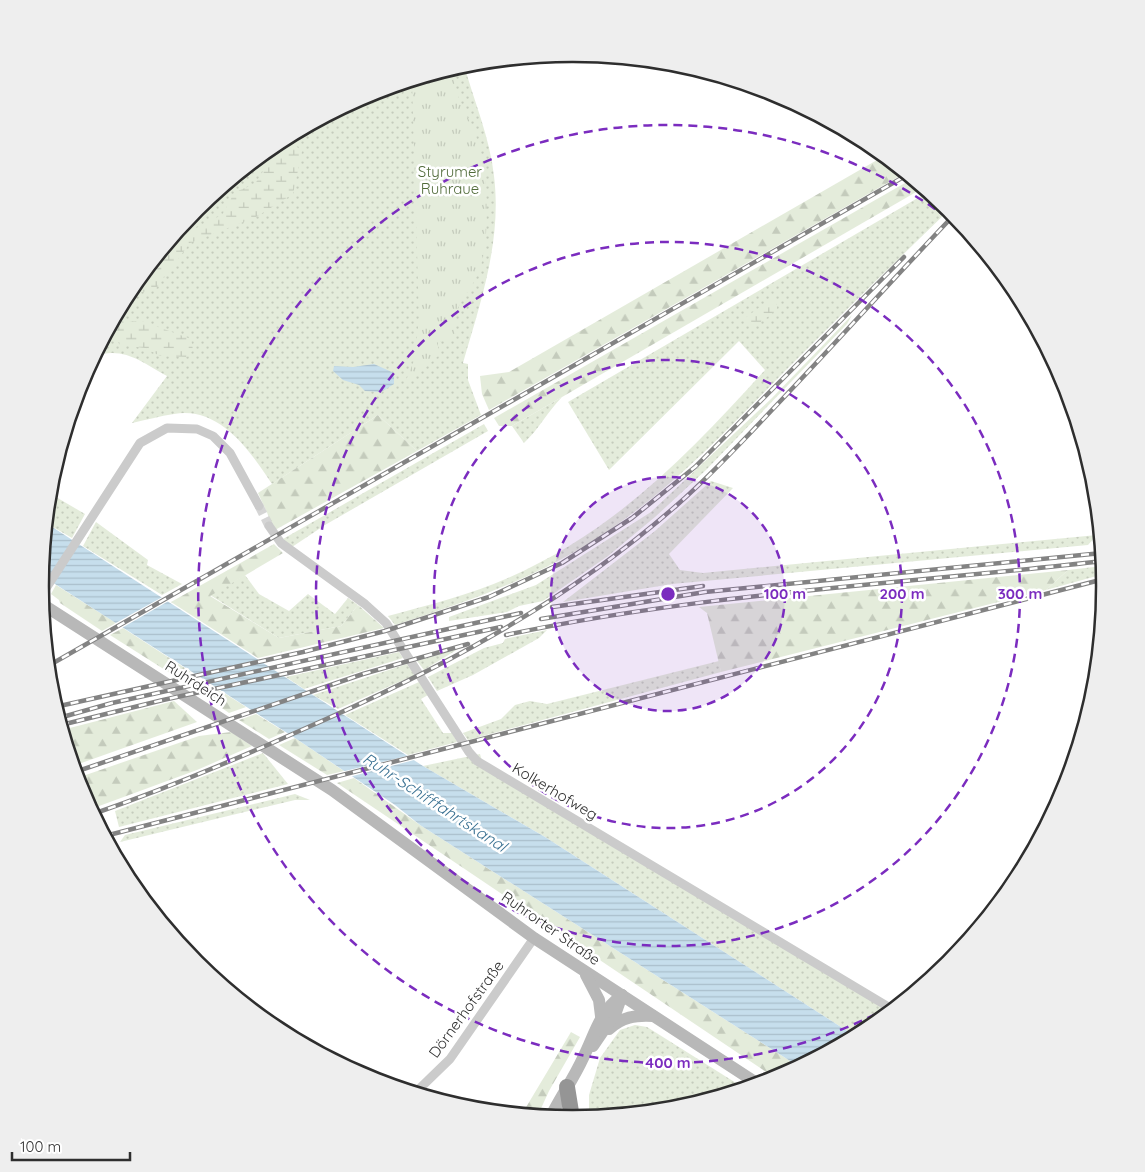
<svg xmlns="http://www.w3.org/2000/svg" width="1145" height="1172" viewBox="0 0 1145 1172" font-family="Quicksand,sans-serif">
<style>
.grass{fill:url(#grass-dots)}
.forest{fill:url(#forest-firs)}
.wetland{fill:url(#wetland-marsh)}
.park{fill:url(#park-tufts)}
.water{fill:url(#water-rules)}
.pier{fill:#fff}
.lines{fill:none;stroke-linecap:round;stroke-linejoin:round}
.minor-tunnel{stroke:#d5d5d5;stroke-width:9;stroke-dasharray:9 4.5;stroke-linecap:butt}
.minor{stroke:#cbcbcb;stroke-width:9}
.secondary{stroke:#b8b8b8;stroke-width:12}
.motorway{stroke:#959595;stroke-width:16}
.rail-casing{stroke:#838383;stroke-width:4.5}
.rail{stroke:#fff;stroke-width:2.5;stroke-dasharray:8;stroke-linecap:butt}
.ring{fill:none;stroke:#7b2cbf;stroke-width:2.5;stroke-dasharray:9 6}
.labels{text-anchor:middle;dominant-baseline:central;stroke-width:5;stroke-linejoin:round;paint-order:stroke}
.park-label{font-size:15px;fill:#516b3a;stroke:#fff}
.street-label{font-size:15px;fill:#2e2e2e;stroke:#fff}
.water-label{font-size:16px;font-style:italic;fill:#3a7192;stroke:#fff}
.rim{fill:none;stroke:#2e2e2e;stroke-width:2.5}
.centre{fill:#7b2cbf;stroke:#fff;stroke-width:2.5}
.ring-label{font-size:15px;text-anchor:middle;font-weight:bold;fill:#7b2cbf;stroke:#fff;stroke-width:5;stroke-linejoin:round;paint-order:stroke}
</style>
<defs>
<pattern id="grass-dots" width="8" height="8" patternUnits="userSpaceOnUse" patternTransform="scale(1.25)"><rect width="8" height="8" fill="#e4ecdb"/><path d="M2 2h.1M6 6h.1" fill="none" stroke="#c4cbbc" stroke-width="1.8" stroke-linecap="round"/></pattern>
<pattern id="forest-firs" width="22" height="20" patternUnits="userSpaceOnUse" patternTransform="scale(1.25)"><rect width="22" height="20" fill="#e4ecdb"/><path d="M5 1l3.5 6h-7zM16 11l3.5 6h-7z" fill="#c4cbbc"/></pattern>
<pattern id="wetland-marsh" width="20" height="14" patternUnits="userSpaceOnUse" patternTransform="scale(1.25)"><rect width="20" height="14" fill="#e4ecdb"/><path d="M1 5h8M5 5V1M11 12h8M15 12V8" fill="none" stroke="#c4cbbc"/></pattern>
<pattern id="park-tufts" width="24" height="20" patternUnits="userSpaceOnUse" patternTransform="scale(1.25)"><rect width="24" height="20" fill="#e4ecdb"/><path d="M3 7l-1-3M5 7V3M7 7l1-3M15 17l-1-3M17 17v-4M19 17l1-3" fill="none" stroke="#c4cbbc"/></pattern>
<pattern id="water-rules" width="6" height="5" patternUnits="userSpaceOnUse" patternTransform="scale(1.25)"><rect width="6" height="5" fill="#c6deec"/><path d="M0 2.5h6" fill="none" stroke="#aabfcb"/></pattern>
</defs>
<rect width="100%" height="100%" fill="#fff"/>
<g class="grass">
<path d="M 464,65 C 474,101 490,138 494,176 C 502,240 481,301 463,363 L 468,364 L 468,380 L 481,415 L 417,451 L 378,415 L 272,484 C 250,451 220,406 174,414 C 160,416 146,420 132,423 L 167,376 C 142,362 124,346 94,356 L 130,290 L 196,209 L 277,143 L 369,94 Z"/>
<path d="M 928,192 L 949,210 C 894,263 839,317 785,371 C 722,435 660,501 583,547 C 523,583 460,604 395,625 L 388,616 C 428,605 470,595 508,578 C 615,531 688,455 765,370 L 739,341 L 609,470 L 568,402 Z"/>
<path d="M 852,315 L 847,324 L 706,470 L 655,517 L 608,556 L 543,601 L 519,606 L 507,612 L 449,621 L 449,617 L 536,585 L 651,512 L 772,398 Z"/>
<path d="M 562,397 C 548,411 539,429 524,443 L 512,426 Z"/>
<path d="M 484,424 L 488,431 L 325,525 L 292,547 L 283,539 Z"/>
<path d="M 711,481 L 733,488 L 669,554 L 680,570 L 703,573 L 1097,535 L 1088,545 L 672,584 L 563,602 L 655,531 Z"/>
<path d="M 49,493 L 85,514 L 72,538 L 46,523 Z"/>
<path d="M 96,522 L 148,560 L 147,565 L 182,584 L 162,595 L 83,546 Z"/>
<path d="M 1103,566 L 1104,574 L 1046,590 L 1068,570 Z"/>
<path d="M 245,575 L 259,594 L 289,611 L 308,594 L 335,614 L 348,598 L 358,605 L 341,626 L 279,638 L 210,595 Z"/>
<path d="M 547,630 L 539,638 L 473,675 L 437,691 L 428,677 L 484,648 L 503,643 L 505,639 Z"/>
<path d="M 458,649 L 424,670 L 417,661 Z"/>
<path d="M 399,652 L 403,658 L 304,689 L 286,677 Z"/>
<path d="M 719,661 L 721,672 L 468,740 L 463,733 L 501,719 L 515,705 L 530,701 L 547,704 Z"/>
<path d="M 407,664 L 415,675 L 338,709 L 313,695 Z"/>
<path d="M 419,682 L 428,695 L 421,699 L 443,733 L 452,733 L 457,742 L 408,755 L 345,715 Z"/>
<path d="M 263,753 L 288,784 L 119,827 L 115,811 Z"/>
<path d="M 480,754 L 482,761 L 894,1008 L 868,1029 L 855,1036 L 545,837 L 423,766 Z"/>
<path d="M 295,794 L 310,800 L 295,800 L 120,842 L 125,835 Z"/>
<path d="M 103,816 L 108,830 L 103,831 L 96,818 Z"/>
<path d="M 635,1025 L 647,1027 L 744,1088 L 676,1108 L 589,1117 L 589,1095 L 600,1058 L 620,1030 Z"/>
</g>
<g class="forest">
<path d="M 884,156 L 905,173 L 489,410 L 482,394 L 480,376 L 509,372 Z"/>
<path d="M 912,179 L 923,188 L 512,426 L 499,426 L 494,418 Z"/>
<path d="M 378,415 L 417,451 L 275,530 L 258,493 Z"/>
<path d="M 274,544 L 283,553 L 210,596 L 279,638 L 341,626 L 358,605 L 384,628 L 258,658 L 171,602 Z"/>
<path d="M 1068,570 L 1046,590 L 721,672 L 707,613 L 699,607 Z"/>
<path d="M 56,585 L 116,623 L 102,631 L 60,603 L 59,600 L 51,594 Z"/>
<path d="M 123,628 L 191,672 L 173,675 L 110,635 Z"/>
<path d="M 221,691 L 246,707 L 229,713 L 202,694 Z"/>
<path d="M 174,701 L 197,722 L 73,766 L 62,730 Z"/>
<path d="M 256,714 L 285,732 L 269,739 L 239,720 Z"/>
<path d="M 231,732 L 252,746 L 197,770 L 91,809 L 77,778 L 199,736 Z"/>
<path d="M 295,738 L 344,771 L 327,775 L 279,745 Z"/>
<path d="M 354,778 L 420,825 L 798,1066 L 775,1078 L 337,783 Z"/>
<path d="M 571,1032 L 580,1037 L 549,1091 L 538,1115 L 522,1114 Z"/>
</g>
<g class="wetland">
<path d="M 291,142 L 302,151 L 293,194 L 256,217 L 190,243 L 154,291 L 139,292 L 135,290 L 135,284 C 160,253 184,231 222,215 L 235,192 L 255,184 L 270,160 L 271,149 Z"/>
<path d="M 768,301 L 774,301 L 777,305 L 777,310 L 758,324 L 749,326 L 745,322 L 745,318 Z"/>
<path d="M 142,321 L 191,339 L 193,350 L 187,357 L 160,356 L 145,348 L 120,345 L 112,334 L 116,323 Z"/>
</g>
<path class="park" d="M 454,68 C 451,92 468,114 476,136 C 486,167 488,201 486,234 C 486,245 483,260 479,271 C 470,296 448,307 456,337 L 438,342 L 438,356 L 403,388 L 415,358 L 419,317 L 412,81 Z"/>
<g class="water">
<path d="M 374,364 L 394,373 L 394,384 L 381,392 L 365,391 L 359,385 L 343,380 L 333,371 L 334,366 L 353,367 Z"/>
<path d="M 46,523 L 423,766 L 545,837 L 855,1036 L 798,1066 L 420,825 L 395,805 L 295,738 L 41,575 Z"/>
</g>
<g class="pier">
<path d="M 166,595 L 172,599 L 120,629 L 114,624 Z"/>
<path d="M 411,755 L 418,759 L 349,777 L 341,772 Z"/>
</g>
<g class="lines">
<path class="minor-tunnel" d="M 259,506 L 269,526"/>
<g class="minor">
<path d="M 269,526 L 281,543 L 365,604 L 386,623 L 469,752 L 477,761 L 892,1009"/>
<path d="M 41,596 L 140,443 L 167,428 L 197,429 L 213,436 L 230,453 L 259,506"/>
<path d="M 416,1092 L 450,1059 L 534,938"/>
</g>
<g class="secondary">
<path d="M 42,604 L 332,790 L 534,938 L 758,1084"/>
<path d="M 586,975 L 599,1000 L 601,1016"/>
<path d="M 609,1029 C 622,1017 635,1015 653,1016"/>
<path d="M 593,1046 L 616,1012 L 622,995"/>
<path d="M 551,1116 C 561,1096 574,1078 583,1058 C 596,1032 598,1014 622,995"/>
</g>
<path class="motorway" d="M 567,1087 L 572,1118"/>
<g class="rail-casing">
<g id="rail">
<path d="M 552,607 L 703,586"/>
<path d="M 541,619 L 705,592 L 1102,553"/>
<path d="M 506,635 C 703,593 903,584 1103,561"/>
<path d="M 48,666 L 907,175"/>
<path d="M 55,707 L 303,652 L 385,631 L 489,597 L 562,563 L 632,518 L 695,467 L 904,257"/>
<path d="M 59,718 L 112,703 L 521,613"/>
<path d="M 61,725 L 163,700 L 501,627"/>
<path d="M 75,772 L 363,674 L 468,644"/>
<path d="M 93,814 C 162,790 230,762 297,732 C 435,672 563,605 677,505 C 710,476 741,443 771,411 C 833,346 892,280 954,215"/>
<path d="M 105,836 L 1104,579"/>
</g>
</g>
<use href="#rail" class="rail"/>
</g>
<circle cx="668" cy="594" r="117" fill="#7b2cbf" fill-opacity=".12"/>
<g class="ring">
<circle cx="668" cy="594" r="117"/>
<circle cx="668" cy="594" r="234"/>
<circle cx="668" cy="594" r="352"/>
<path d="M902 1000A469 469 0 1 1 969 235"/>
</g>
<g class="labels">
<g class="park-label">
<text x="450" y="171">Styrumer<tspan x="450" dy="17">Ruhraue</tspan></text>
</g>
<g class="street-label">
<text transform="translate(196 683) rotate(33)">Ruhrdeich</text>
<text transform="translate(555 791) rotate(31)">Kolkerhofweg</text>
<text transform="translate(551 928) rotate(35)">Ruhrorter Straße</text>
<text transform="translate(466 1009) rotate(-54)">Dörnerhofstraße</text>
</g>
<g class="water-label">
<text transform="translate(435 802) rotate(33)">Ruhr-Schifffahrtskanal</text>
</g>
</g>
<path d="M0 0H1145V1172H0ZM572 62H573A523 523 0 0 1 1096 585V587A523 523 0 0 1 573 1110H572A523 523 0 0 1 49 587V585A523 523 0 0 1 572 62Z" fill="#eee" fill-rule="evenodd"/>
<path class="rim" d="M572 62H573A523 523 0 0 1 1096 585V587A523 523 0 0 1 573 1110H572A523 523 0 0 1 49 587V585A523 523 0 0 1 572 62Z"/>
<circle cx="668" cy="594" r="8" class="centre"/>
<g class="ring-label">
<text x="785" y="599">100 m</text>
<text x="902" y="599">200 m</text>
<text x="1020" y="599">300 m</text>
<text x="668" y="1068">400 m</text>
</g>
<path d="M12 1152v8h118v-8" fill="none" stroke="#2e2e2e" stroke-width="2.5"/>
<text x="20" y="1152" font-size="15" fill="#2e2e2e" stroke="#ffffff" stroke-width="4" paint-order="stroke">100 m</text>
</svg>
